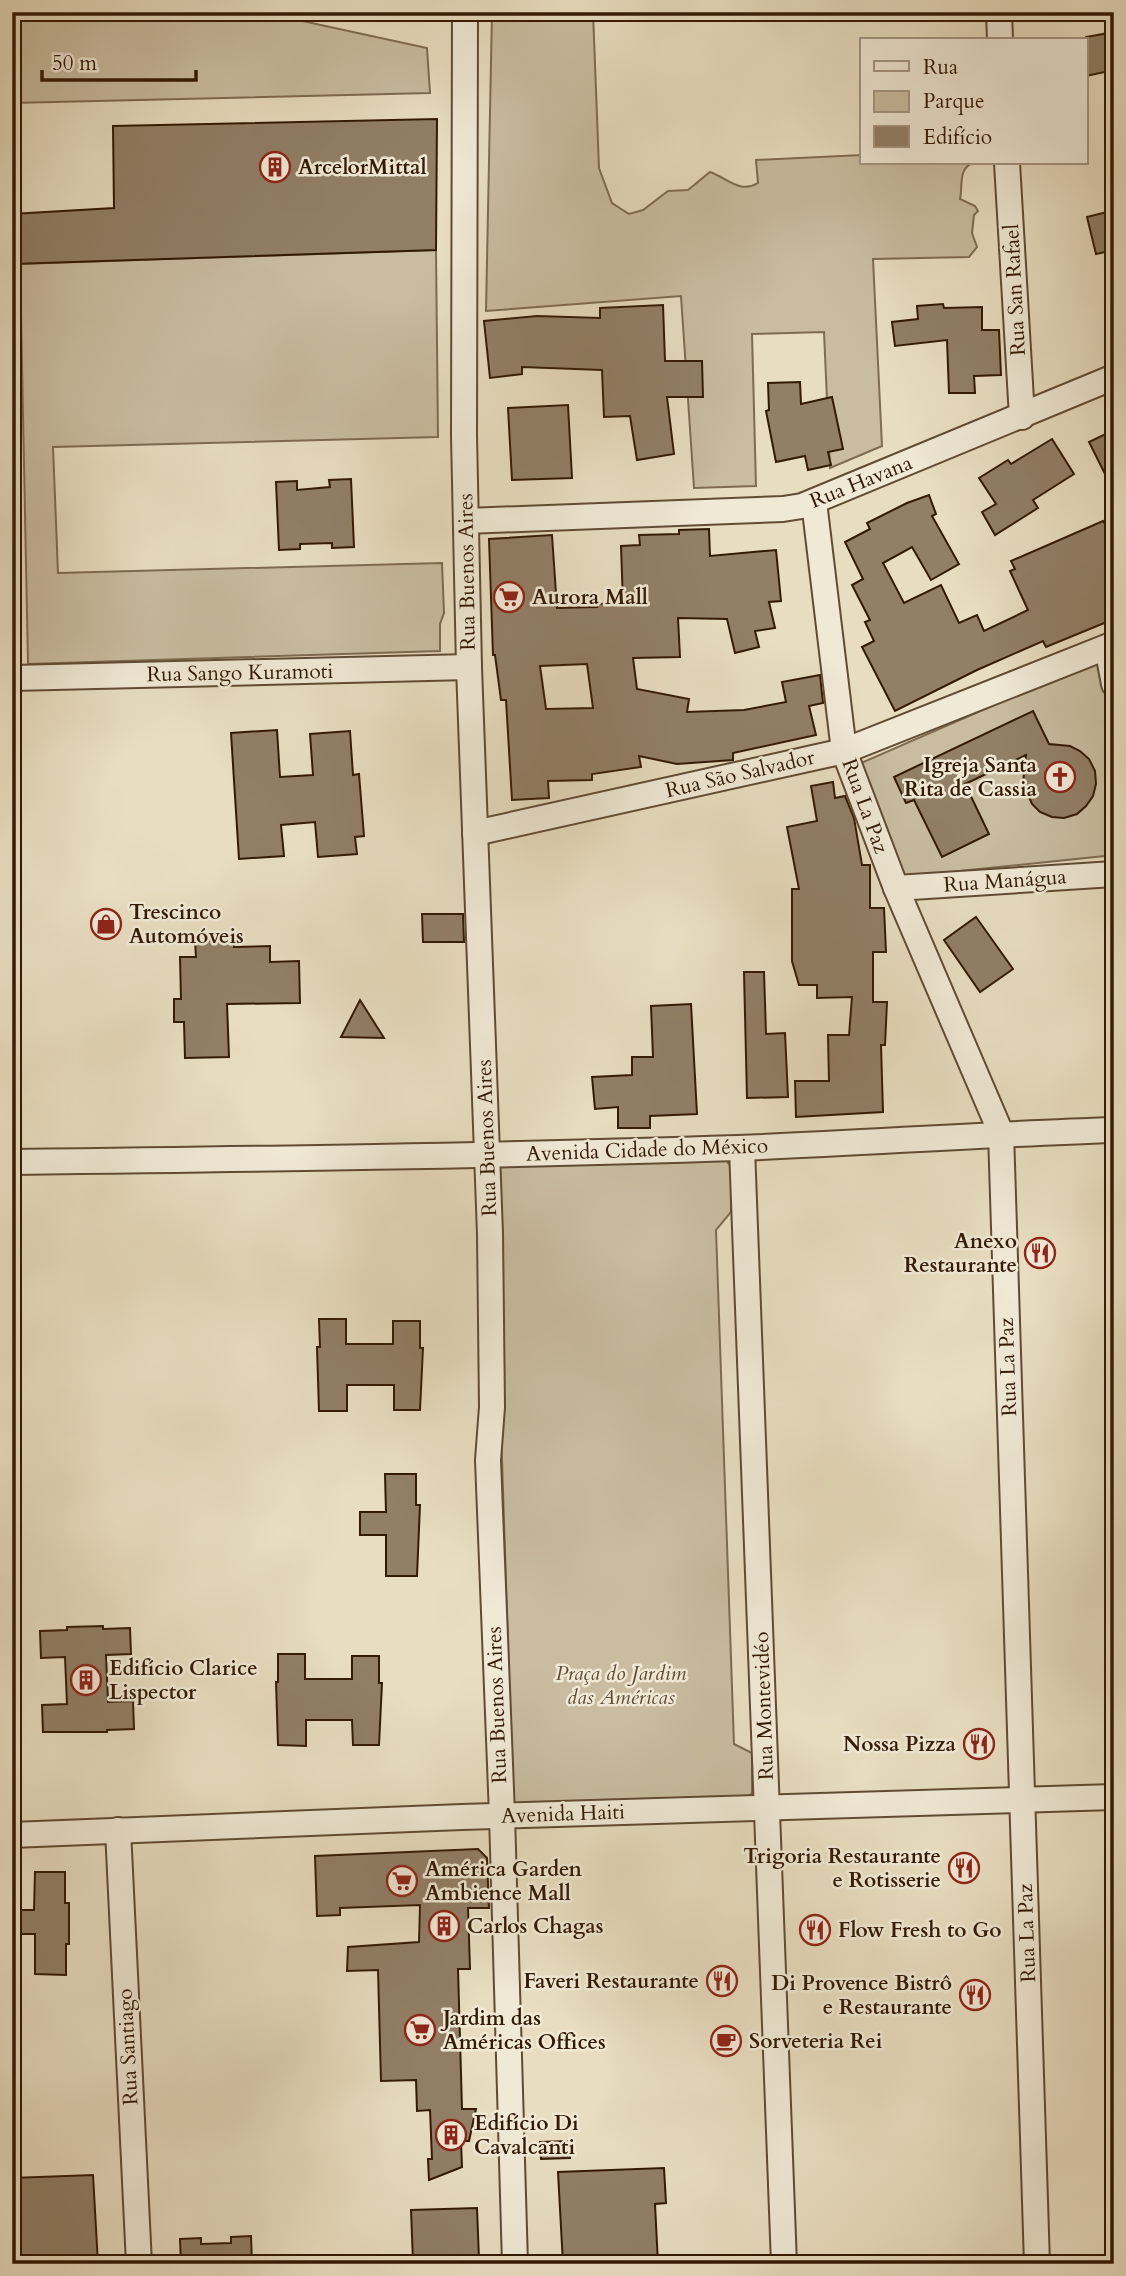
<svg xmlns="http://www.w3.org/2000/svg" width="1126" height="2276" viewBox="0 0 1126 2276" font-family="Cardo,serif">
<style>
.green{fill:#c9bca0;stroke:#7e6b52;stroke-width:2}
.building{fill:#917f66;stroke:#331a04;stroke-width:2;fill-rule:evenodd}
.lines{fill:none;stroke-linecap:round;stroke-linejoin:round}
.street-casing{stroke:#604b33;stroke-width:28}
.street{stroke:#f0e9d6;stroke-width:24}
.labels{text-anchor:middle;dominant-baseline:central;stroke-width:5;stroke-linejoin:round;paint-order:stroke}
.poi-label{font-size:21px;font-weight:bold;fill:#331a04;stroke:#f0e9d6;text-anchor:start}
.street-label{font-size:21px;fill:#331a04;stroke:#f0e9d6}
.park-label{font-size:21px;font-style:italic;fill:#604b33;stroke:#f0e9d6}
</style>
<rect width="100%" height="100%" fill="#e8ddc0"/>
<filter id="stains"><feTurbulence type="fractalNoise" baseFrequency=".00286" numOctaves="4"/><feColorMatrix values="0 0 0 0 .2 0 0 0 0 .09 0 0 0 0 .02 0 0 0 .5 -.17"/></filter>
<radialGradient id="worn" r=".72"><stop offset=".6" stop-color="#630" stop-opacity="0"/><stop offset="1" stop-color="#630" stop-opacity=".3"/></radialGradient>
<g class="green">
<path d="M 12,12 L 261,12 L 427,48 L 430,93 L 12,103 Z"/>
<path d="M 492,12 L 593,12 L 599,168 L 612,203 L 629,214 L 643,210 L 668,191 L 688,190 L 710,172 C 727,178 740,194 758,183 L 756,160 L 862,155 L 862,163 L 972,163 C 958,170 963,185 960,199 L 975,206 L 978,211 L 974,215 L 972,233 L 977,247 L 969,257 L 873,259 L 882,446 L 830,468 L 824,332 L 752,334 L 756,486 L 694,488 L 681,296 L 486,311 Z"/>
<path d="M 436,250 L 438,437 L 53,447 L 58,573 L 442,563 L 444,613 L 440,624 L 440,651 L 28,664 L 20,264 Z"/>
<path d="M 1093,662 L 1100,664 C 1121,701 1114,810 1114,855 L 902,877 L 861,763 Z"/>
<path d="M 726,1160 L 731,1167 L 731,1212 L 716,1230 L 734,1744 L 752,1753 L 752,1793 L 747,1798 L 513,1804 L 493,1178 L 500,1167 L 503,1166 Z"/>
</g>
<g class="building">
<path d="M 1114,32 L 1114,70 L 1086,76 L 1086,37 Z"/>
<path d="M 437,119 L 436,250 L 12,264 L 12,214 L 114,208 L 113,126 Z"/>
<path d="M 1111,211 L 1114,222 L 1114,250 L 1096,254 L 1087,217 Z"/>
<path d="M 943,304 L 944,308 L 982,307 L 982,330 L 999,330 L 1001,375 L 974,376 L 975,393 L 949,393 L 947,340 L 895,346 L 892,322 L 918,319 L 917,306 Z"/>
<path d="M 663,305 L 665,361 L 702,361 L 703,397 L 667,397 L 674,454 L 637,460 L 630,416 L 604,417 L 602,370 L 522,367 L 522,374 L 490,378 L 484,321 L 537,316 L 600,318 L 600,308 Z"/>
<path d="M 800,382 L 801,404 L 832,397 L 843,449 L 828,452 L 831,465 L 808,470 L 805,456 L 776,462 L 766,411 L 769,410 L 768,383 Z"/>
<path d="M 568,405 L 572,478 L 512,480 L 508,408 Z"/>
<path d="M 1114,430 L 1114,492 L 1089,442 Z"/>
<path d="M 1052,439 L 1074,474 L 1033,500 L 1038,508 L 995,535 L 982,512 L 996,504 L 979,478 L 1008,460 L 1011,464 Z"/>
<path d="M 351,479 L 354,547 L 332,548 L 332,543 L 300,544 L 300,549 L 279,550 L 276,482 L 297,481 L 297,490 L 330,487 L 329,480 Z"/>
<path d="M 929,495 L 936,514 L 932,516 L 959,564 L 931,580 L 912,547 L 883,563 L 904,603 L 941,585 L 959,623 L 977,615 L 984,631 L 1028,610 L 1010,571 L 1015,569 L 1011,561 L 1103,521 L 1114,537 L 1114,619 L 1046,647 L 1043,641 L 977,670 L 895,711 L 862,647 L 874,641 L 865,622 L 870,620 L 852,585 L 863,579 L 845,542 L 870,529 L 867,523 L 907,503 Z"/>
<path d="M 709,529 L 710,556 L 776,550 L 781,601 L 769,602 L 775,628 L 755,631 L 759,647 L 735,653 L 727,619 L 678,618 L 680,657 L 633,658 L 637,689 L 689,699 L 687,712 L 744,710 L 786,702 L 782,682 L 820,675 L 823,703 L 809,706 L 816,735 L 733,753 L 733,760 L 677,764 L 639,756 L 641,767 L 592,774 L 592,780 L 548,781 L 549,798 L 512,800 L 506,700 L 501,700 L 495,655 L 493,655 L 489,539 L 552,535 L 557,608 L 597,607 L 596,604 L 623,603 L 621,546 L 640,545 L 639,535 L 679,534 L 679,530 ZM 587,664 L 593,708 L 546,709 L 540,666 Z"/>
<path d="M 1033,711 L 1049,744 L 1070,746 L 1080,751 L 1089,759 L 1095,771 L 1096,784 L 1093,796 L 1086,806 L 1077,814 L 1064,818 L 1052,817 L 1040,812 L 1032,804 L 1023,783 L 1026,755 L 965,784 L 989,834 L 942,857 L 914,800 L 906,803 L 894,777 Z"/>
<path d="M 277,730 L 280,777 L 313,775 L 310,734 L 350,731 L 353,775 L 359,774 L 364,836 L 355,837 L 357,854 L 318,857 L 315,822 L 281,825 L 284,856 L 239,859 L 231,733 Z"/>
<path d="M 833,782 L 835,798 L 845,796 L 854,818 L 862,865 L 870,865 L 870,908 L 884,908 L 886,952 L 873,952 L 873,1002 L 887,1002 L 885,1045 L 881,1045 L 883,1112 L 796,1117 L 795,1081 L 829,1081 L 828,1035 L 849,1035 L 852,997 L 817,998 L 817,985 L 799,985 L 792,961 L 792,889 L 799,889 L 787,827 L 817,821 L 811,786 Z"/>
<path d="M 422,914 L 463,914 L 464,942 L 423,942 Z"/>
<path d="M 976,917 L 1013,969 L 980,992 L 944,940 Z"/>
<path d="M 234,940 L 234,947 L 270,946 L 270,962 L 299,961 L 300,1003 L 227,1004 L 229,1057 L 185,1058 L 184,1022 L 174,1022 L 174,999 L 181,999 L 180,957 L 196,957 L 195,941 Z"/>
<path d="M 744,972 L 764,972 L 766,1034 L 785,1033 L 788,1097 L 747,1098 Z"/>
<path d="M 360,1000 L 384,1038 L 341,1037 Z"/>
<path d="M 691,1004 L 697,1114 L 650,1116 L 650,1128 L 618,1128 L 618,1107 L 595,1109 L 592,1077 L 632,1075 L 632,1057 L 653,1057 L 651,1006 Z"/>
<path d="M 319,1319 L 346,1319 L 346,1344 L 393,1344 L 393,1321 L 420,1321 L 420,1348 L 423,1348 L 420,1410 L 394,1410 L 394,1385 L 347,1385 L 347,1411 L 319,1411 L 317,1347 L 320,1347 Z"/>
<path d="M 385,1474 L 416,1474 L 416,1505 L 420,1505 L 417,1576 L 386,1576 L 386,1535 L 360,1535 L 360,1512 L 386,1512 Z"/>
<path d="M 103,1626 L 103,1629 L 130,1628 L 131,1654 L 106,1655 L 108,1702 L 133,1701 L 134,1729 L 107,1730 L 107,1732 L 43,1732 L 42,1705 L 67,1704 L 65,1657 L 41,1658 L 40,1631 L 67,1630 L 67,1627 Z"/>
<path d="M 278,1654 L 305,1654 L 305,1679 L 352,1679 L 352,1656 L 379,1656 L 379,1683 L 382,1683 L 379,1745 L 353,1745 L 352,1720 L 306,1720 L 306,1746 L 278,1745 L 276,1682 L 278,1682 Z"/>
<path d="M 478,1849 L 487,1858 L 489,1908 L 468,1908 L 470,1969 L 458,1969 L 462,2109 L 476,2109 L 469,2141 L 461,2141 L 462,2167 L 429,2180 L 428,2159 L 432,2159 L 430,2110 L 417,2111 L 416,2080 L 381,2081 L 378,1970 L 347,1971 L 348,1947 L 419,1942 L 420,1905 L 340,1908 L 340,1915 L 317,1916 L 315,1856 Z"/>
<path d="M 35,1872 L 65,1872 L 65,1903 L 69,1903 L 69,1944 L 66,1944 L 66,1975 L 35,1974 L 35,1934 L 12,1934 L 12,1910 L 34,1910 Z"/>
<path d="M 569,2141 L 570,2158 L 541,2159 L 540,2142 Z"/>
<path d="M 664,2168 L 666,2203 L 655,2204 L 658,2264 L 563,2264 L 558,2172 Z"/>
<path d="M 93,2175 L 98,2264 L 12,2264 L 12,2178 Z"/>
<path d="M 477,2208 L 479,2259 L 413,2261 L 411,2210 Z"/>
<path d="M 251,2236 L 252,2264 L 181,2264 L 180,2239 L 201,2238 L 201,2244 L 231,2243 L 231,2237 Z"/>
</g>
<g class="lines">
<g class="street-casing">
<g id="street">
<path d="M 465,12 L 464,436 L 469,667 L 490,1234 L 492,1407 L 488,1460 L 502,1815 L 515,2264"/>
<path d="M 999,12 L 1000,40"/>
<path d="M 1007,163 L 1022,417"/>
<path d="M 814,502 L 844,751 L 896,888 L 1001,1133 L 1037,2264"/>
<path d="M 466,521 L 783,509 L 802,506 L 1114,377"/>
<path d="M 1107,647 L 1114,684"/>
<path d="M 12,678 L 469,667"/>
<path d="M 475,833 L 844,751 L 1114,644"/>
<path d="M 896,888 L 1114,874"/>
<path d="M 742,1148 L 784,2264"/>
<path d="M 12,1162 C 254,1159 496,1156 738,1148 C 863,1143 988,1134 1114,1130"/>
<path d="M 118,1830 L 139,2264"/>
<path d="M 12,1835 L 462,1817 L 1114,1797"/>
</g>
</g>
<use href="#street" class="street"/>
</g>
<defs>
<g id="building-ring" transform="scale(1.575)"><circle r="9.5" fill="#f0e9d6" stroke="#8f2418" stroke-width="1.5"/><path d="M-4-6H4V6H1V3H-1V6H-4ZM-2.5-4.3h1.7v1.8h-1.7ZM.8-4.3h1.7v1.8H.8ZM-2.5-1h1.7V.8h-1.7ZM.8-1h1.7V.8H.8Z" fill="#8f2418"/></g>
<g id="supermarket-ring" transform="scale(1.575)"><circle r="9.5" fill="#f0e9d6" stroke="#8f2418" stroke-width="1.5"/><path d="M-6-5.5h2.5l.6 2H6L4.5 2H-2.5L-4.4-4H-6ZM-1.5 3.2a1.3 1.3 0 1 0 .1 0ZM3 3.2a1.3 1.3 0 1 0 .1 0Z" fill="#8f2418"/></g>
<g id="church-ring" transform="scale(1.575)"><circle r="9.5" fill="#f0e9d6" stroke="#8f2418" stroke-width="1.5"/><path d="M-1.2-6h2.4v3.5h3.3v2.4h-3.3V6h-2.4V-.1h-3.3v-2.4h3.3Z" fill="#8f2418"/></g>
<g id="shop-ring" transform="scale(1.575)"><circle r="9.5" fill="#f0e9d6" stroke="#8f2418" stroke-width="1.5"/><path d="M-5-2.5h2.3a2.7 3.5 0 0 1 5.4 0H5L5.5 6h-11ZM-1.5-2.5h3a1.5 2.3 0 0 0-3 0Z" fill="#8f2418"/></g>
<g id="restaurant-ring" transform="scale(1.575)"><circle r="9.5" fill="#f0e9d6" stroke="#8f2418" stroke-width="1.5"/><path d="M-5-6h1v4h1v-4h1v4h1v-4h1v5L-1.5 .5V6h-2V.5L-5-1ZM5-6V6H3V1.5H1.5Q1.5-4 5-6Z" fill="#8f2418"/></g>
<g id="cafe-ring" transform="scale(1.575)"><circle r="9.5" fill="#f0e9d6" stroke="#8f2418" stroke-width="1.5"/><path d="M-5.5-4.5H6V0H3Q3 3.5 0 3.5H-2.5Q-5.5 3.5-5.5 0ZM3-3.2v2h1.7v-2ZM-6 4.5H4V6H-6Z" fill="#8f2418"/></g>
</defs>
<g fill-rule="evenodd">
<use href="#building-ring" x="275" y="167"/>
<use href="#supermarket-ring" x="509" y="597"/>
<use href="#church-ring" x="1060" y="777"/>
<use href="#shop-ring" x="106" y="924"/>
<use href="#restaurant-ring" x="1040" y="1253"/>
<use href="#building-ring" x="86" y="1680"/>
<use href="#restaurant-ring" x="979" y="1744"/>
<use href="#restaurant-ring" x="964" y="1868"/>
<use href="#supermarket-ring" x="402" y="1881"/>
<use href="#building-ring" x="444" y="1926"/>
<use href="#restaurant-ring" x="815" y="1930"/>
<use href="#restaurant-ring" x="722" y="1981"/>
<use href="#restaurant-ring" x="975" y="1995"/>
<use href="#supermarket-ring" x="420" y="2030"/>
<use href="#cafe-ring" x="726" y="2041"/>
<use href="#building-ring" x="451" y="2135"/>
</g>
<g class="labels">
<g class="poi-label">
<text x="298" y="167">ArcelorMittal</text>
<text x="532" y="597">Aurora Mall</text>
<text x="1037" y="765" text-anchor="end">Igreja Santa<tspan x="1037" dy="24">Rita de Cassia</tspan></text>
<text x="129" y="912">Trescinco<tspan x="129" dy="24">Automóveis</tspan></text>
<text x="1017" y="1241" text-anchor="end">Anexo<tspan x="1017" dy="24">Restaurante</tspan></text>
<text x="109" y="1668">Edifício Clarice<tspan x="109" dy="24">Lispector</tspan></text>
<text x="956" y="1744" text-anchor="end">Nossa Pizza</text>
<text x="941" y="1856" text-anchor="end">Trigoria Restaurante<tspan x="941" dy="24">e Rotisserie</tspan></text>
<text x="425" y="1869">América Garden<tspan x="425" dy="24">Ambience Mall</tspan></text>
<text x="467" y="1926">Carlos Chagas</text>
<text x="838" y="1930">Flow Fresh to Go</text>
<text x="699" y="1981" text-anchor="end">Faveri Restaurante</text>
<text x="952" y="1983" text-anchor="end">Di Provence Bistrô<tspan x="952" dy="24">e Restaurante</tspan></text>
<text x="443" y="2018">Jardim das<tspan x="443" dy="24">Américas Offices</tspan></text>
<text x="749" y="2041">Sorveteria Rei</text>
<text x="474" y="2123">Edifício Di<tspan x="474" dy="24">Cavalcanti</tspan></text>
</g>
<g class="street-label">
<text transform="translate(1015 290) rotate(-93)">Rua San Rafael</text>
<text transform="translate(861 482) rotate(-22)">Rua Havana</text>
<text transform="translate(467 572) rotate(-91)">Rua Buenos Aires</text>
<text transform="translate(240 673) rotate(-1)">Rua Sango Kuramoti</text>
<text transform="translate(740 774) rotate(-13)">Rua São Salvador</text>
<text transform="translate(865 806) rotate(70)">Rua La Paz</text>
<text transform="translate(1005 881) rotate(-4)">Rua Manágua</text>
<text transform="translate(487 1138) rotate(-92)">Rua Buenos Aires</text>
<text transform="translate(647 1150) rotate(-2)">Avenida Cidade do México</text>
<text transform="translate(1008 1367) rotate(-92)">Rua La Paz</text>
<text transform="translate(497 1705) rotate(-92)">Rua Buenos Aires</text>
<text transform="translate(764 1706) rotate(-92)">Rua Montevidéo</text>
<text transform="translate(563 1814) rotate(-2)">Avenida Haiti</text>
<text transform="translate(1027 1933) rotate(-92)">Rua La Paz</text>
<text transform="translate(128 2047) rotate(-93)">Rua Santiago</text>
</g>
<g class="park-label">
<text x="621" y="1673">Praça do Jardim<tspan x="621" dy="24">das Américas</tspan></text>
</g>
</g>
<rect width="1126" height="2276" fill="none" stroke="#e8ddc0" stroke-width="42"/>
<rect x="14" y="14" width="1098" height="2248" fill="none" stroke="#331a04" stroke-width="3.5"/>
<rect x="21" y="21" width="1084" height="2234" fill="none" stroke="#331a04" stroke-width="2"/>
<rect x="860" y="38" width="228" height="126" fill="#f0e9d6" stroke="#a49682" stroke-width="2"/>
<rect x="874" y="61" width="35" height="10" fill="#f0e9d6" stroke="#a49682" stroke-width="2"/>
<text x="923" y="74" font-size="21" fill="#331a04">Rua</text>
<rect x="874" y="91" width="35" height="21" fill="#c9bca0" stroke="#a49682" stroke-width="2"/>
<text x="923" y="108" font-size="21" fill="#331a04">Parque</text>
<rect x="874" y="126" width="35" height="21" fill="#917f66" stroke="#a49682" stroke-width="2"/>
<text x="923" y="144" font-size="21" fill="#331a04">Edifício</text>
<path d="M42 70v10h154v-10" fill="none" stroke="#331a04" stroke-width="3.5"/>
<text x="52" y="70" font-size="21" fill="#331a04" stroke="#f0e9d6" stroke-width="5" paint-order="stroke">50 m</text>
<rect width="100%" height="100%" filter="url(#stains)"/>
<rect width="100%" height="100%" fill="url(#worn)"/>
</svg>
